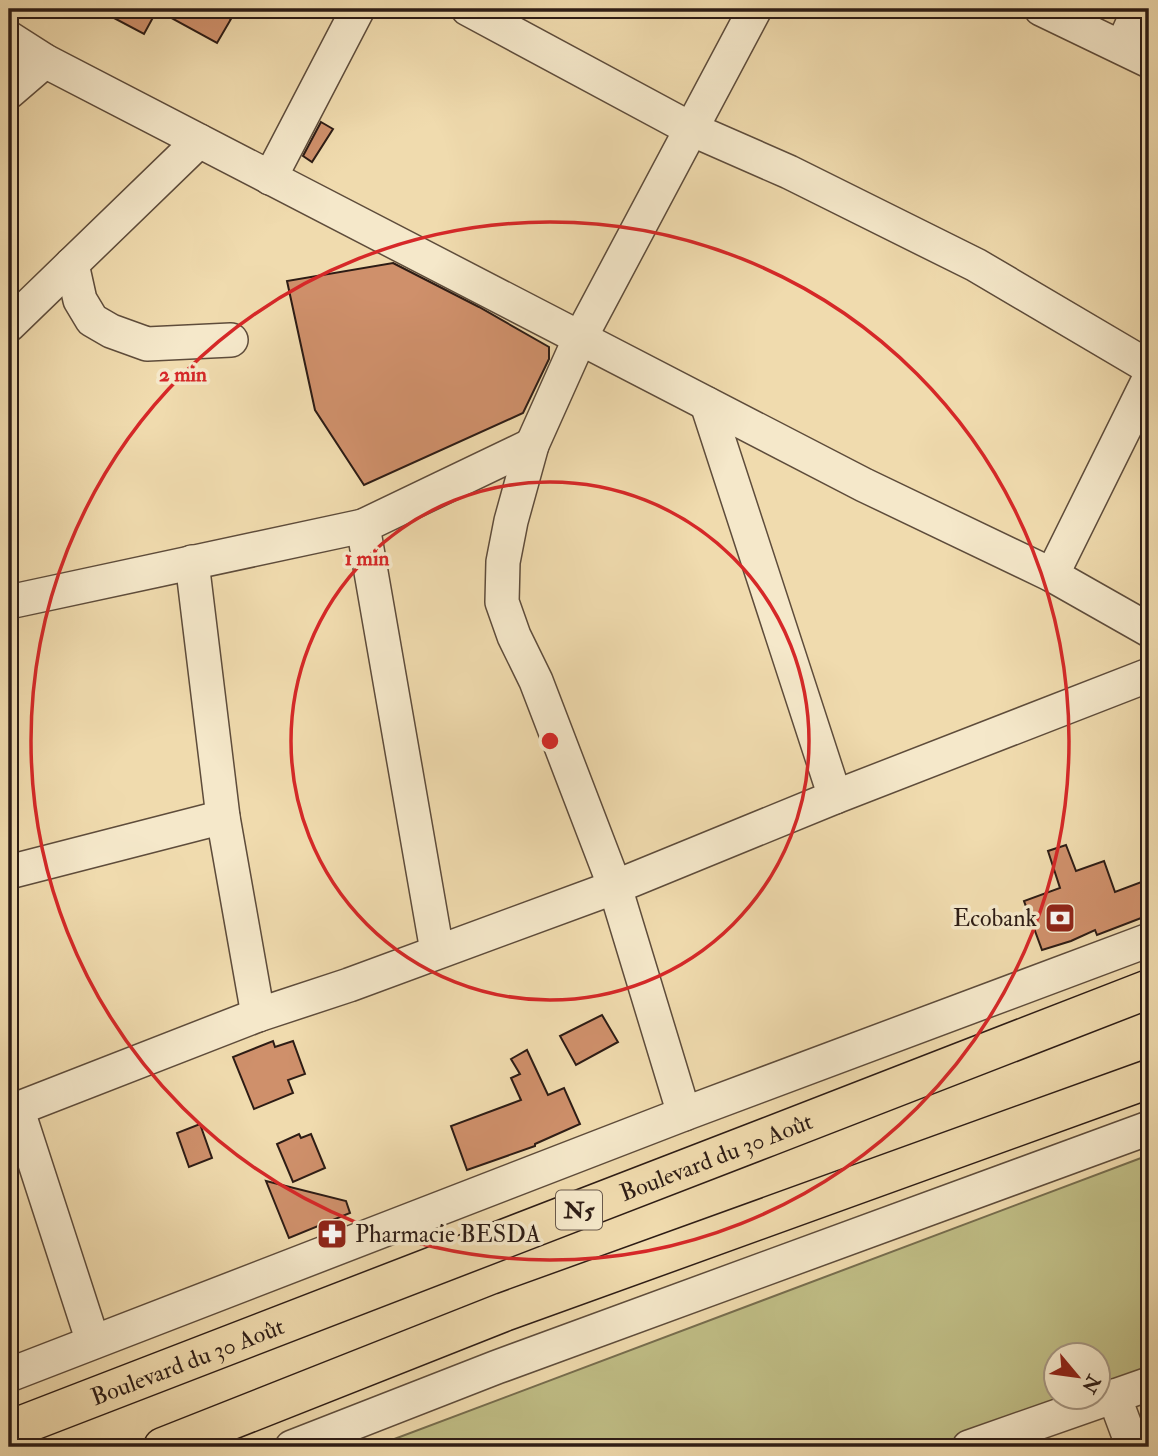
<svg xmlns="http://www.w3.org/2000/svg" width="1158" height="1456" viewBox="0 0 1158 1456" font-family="'IM FELL Double Pica',serif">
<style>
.green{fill:#c0be86;stroke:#766d4e;stroke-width:2}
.building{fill:#cf906b;stroke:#2d1c15;stroke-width:2}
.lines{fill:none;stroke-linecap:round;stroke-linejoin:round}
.minor-casing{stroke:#5e4c3b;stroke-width:36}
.highway-casing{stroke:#2d1c15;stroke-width:41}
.minor{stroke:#f5e8ca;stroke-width:33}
.highway{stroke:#f0dbae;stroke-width:38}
.ring{fill:none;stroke:#d62828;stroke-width:3.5}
.labels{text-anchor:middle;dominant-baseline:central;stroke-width:7;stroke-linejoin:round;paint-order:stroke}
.shield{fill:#f5e8ca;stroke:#69594b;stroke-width:2}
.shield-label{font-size:23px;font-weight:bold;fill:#2d1c15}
.poi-label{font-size:24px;fill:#2d1c15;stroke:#f5e8ca;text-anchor:end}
.street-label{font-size:24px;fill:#2d1c15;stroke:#f5e8ca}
.centre{fill:#d62828;stroke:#f5e8ca;stroke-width:3.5}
.ring-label{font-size:21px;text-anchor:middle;font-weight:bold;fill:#d62828;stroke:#f5e8ca;stroke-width:7;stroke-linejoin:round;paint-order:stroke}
</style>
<rect width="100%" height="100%" fill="#f0dbae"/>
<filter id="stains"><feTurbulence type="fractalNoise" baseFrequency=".00286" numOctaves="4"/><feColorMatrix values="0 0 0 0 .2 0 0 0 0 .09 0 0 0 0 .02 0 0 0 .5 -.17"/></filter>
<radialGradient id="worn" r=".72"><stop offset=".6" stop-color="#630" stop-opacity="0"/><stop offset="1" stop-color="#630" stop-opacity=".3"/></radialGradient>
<path class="green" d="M 1149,1155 L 1149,1370 L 1099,1389 L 1098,1354 L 1056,1354 L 1056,1396 L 1079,1397 L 938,1447 L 373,1447 Z"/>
<g class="building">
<path d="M 97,9 L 212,9 L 231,19 L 217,43 L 157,10 L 144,34 Z"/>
<path d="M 321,122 L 333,129 L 312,162 L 303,156 Z"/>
<path d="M 393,263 L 479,307 L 549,347 L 549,359 L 523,413 L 364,485 L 315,410 L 287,281 Z"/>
<path d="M 1066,845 L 1076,871 L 1104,861 L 1115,892 L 1144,881 L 1149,895 L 1149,915 L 1097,935 L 1095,930 L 1071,941 L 1042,950 L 1024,901 L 1060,888 L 1048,851 Z"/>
<path d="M 602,1015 L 618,1042 L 576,1065 L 560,1036 Z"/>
<path d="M 273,1041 L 275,1047 L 293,1041 L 305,1074 L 288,1080 L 293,1093 L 254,1109 L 233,1057 Z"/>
<path d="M 527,1050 L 548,1095 L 564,1088 L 580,1124 L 535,1144 L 535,1146 L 467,1170 L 451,1126 L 521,1100 L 511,1078 L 520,1074 L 511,1059 Z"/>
<path d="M 200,1124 L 212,1158 L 189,1167 L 177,1133 Z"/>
<path d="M 299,1134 L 301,1138 L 311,1134 L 325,1168 L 293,1182 L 277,1144 Z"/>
<path d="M 266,1181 L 346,1201 L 350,1213 L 289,1238 Z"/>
</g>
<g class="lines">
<g class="minor-casing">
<g id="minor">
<path d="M 468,9 L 691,129 L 789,172 L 976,265 L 1149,367"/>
<path d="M 1041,9 L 1149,61"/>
<path d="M 9,38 L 45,61 L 864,485 L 1052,575 L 1149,630"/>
<path d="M 1122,47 L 1139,9"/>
<path d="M 9,92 L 45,61"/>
<path d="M 270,178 L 358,9"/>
<path d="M 72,264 L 80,300 L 92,320 L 111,331 L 147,344 L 231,340"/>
<path d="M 9,325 L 199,141"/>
<path d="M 707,404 L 835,797"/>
<path d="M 363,526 L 437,951"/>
<path d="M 192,562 L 223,817 L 258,1015"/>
<path d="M 1052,575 L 1149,379"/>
<path d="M 9,602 L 363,526 L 532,445"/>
<path d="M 9,872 L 223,817"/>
<path d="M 17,1108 L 93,1342"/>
<path d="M 9,1112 L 258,1015 L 349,985 L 615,887 L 835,797 L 1149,675"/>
<path d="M 684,1114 L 615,887 L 536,681 L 514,636 L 502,602 L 503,562 L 511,521 L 532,445 L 579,340 L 755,9"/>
<path d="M 9,1375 L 684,1114 L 1149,940"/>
<path d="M 1114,1396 L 1133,1447"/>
<path d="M 292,1447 L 497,1367 L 1149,1128"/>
<path d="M 969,1447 L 1149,1384"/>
</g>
</g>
<g class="highway-casing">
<g id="highway">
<path id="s1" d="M 9,1430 C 390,1285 769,1136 1149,989"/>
<path d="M 163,1447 L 504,1312 L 1149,1079"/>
</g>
</g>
<use href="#minor" class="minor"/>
<use href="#highway" class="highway"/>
</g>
<g class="ring">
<circle cx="550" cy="741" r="259"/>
<circle cx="550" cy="741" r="519"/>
</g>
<defs>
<g id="bank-square" transform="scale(1.575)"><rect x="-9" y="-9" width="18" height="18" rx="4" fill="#8f2418" stroke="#f5e8ca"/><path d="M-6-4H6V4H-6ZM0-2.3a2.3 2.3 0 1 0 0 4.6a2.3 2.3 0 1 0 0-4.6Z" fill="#fff"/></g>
<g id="pharmacy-square" transform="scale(1.575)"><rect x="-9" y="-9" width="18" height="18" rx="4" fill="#8f2418" stroke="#f5e8ca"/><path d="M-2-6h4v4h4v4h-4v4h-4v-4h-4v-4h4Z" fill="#fff"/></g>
</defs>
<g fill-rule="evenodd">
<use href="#bank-square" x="1060" y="918"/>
<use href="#pharmacy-square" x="332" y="1234"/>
</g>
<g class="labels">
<rect class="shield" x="556" y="1190.5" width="46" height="39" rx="5"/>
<g class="shield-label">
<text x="579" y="1210">N5</text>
</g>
<g class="poi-label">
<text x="1037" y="918">Ecobank</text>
<text x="355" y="1234" text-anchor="start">Pharmacie BESDA</text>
</g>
<g class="street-label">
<text stroke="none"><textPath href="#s1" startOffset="758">Boulevard du 30 Août</textPath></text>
<text stroke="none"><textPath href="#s1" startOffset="191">Boulevard du 30 Août</textPath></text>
</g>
</g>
<circle cx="550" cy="741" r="10" class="centre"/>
<g class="ring-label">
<text x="183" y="381">2 min</text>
<text x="367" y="565">1 min</text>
</g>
<rect width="1158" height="1456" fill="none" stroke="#f0dbae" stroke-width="35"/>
<rect x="10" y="10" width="1137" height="1435" fill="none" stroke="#2d1c15" stroke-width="3.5"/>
<rect x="18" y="18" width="1123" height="1421" fill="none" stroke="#2d1c15" stroke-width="2"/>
<g transform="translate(1077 1376) rotate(119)"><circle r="33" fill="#f5e8ca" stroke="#a59682" stroke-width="2"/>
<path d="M0-5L12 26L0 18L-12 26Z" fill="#8f2418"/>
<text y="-10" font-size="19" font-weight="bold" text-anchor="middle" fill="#2d1c15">N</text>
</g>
<rect width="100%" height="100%" filter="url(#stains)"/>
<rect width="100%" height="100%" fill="url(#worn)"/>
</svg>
